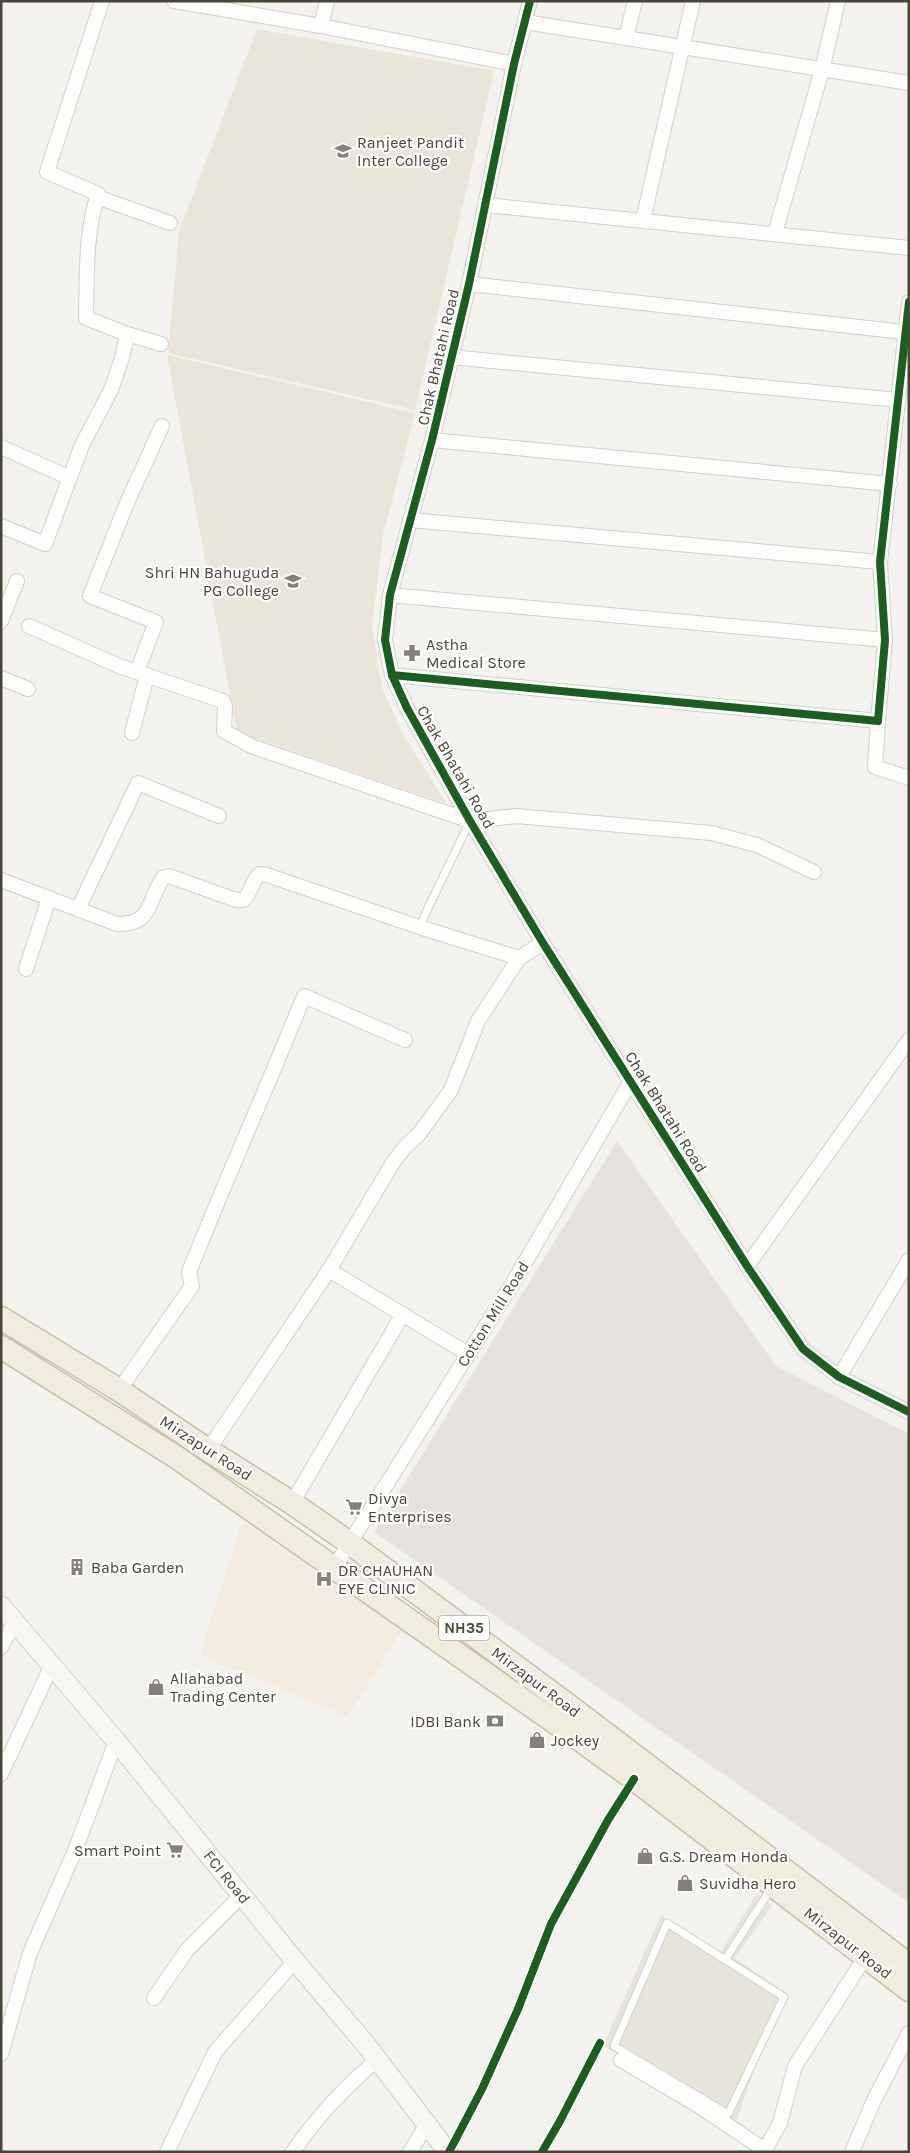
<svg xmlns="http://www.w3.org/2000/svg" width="910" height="2153" viewBox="0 0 910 2153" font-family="Karla,sans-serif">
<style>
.residential{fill:#e7e4dc}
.commercial{fill:#f3ebdf}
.industrial{fill:#e6e2de}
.education{fill:#eae5da}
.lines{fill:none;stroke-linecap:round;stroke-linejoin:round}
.service-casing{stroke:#d2d0cb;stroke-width:9}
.minor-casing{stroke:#d2d0cb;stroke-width:16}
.secondary-casing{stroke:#d3cfc5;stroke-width:21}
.trunk-casing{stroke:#ccbfa9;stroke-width:25}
.service{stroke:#fdfdfc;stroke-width:7}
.minor{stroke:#fdfdfc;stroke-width:14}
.secondary{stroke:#f7f6f1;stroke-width:19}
.trunk{stroke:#f0ece0;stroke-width:22}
.cycleway-casing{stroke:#fff;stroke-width:11}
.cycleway{stroke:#1b5e20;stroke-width:8}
.labels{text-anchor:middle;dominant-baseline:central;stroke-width:4.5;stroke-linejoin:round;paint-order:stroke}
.shield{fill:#fff;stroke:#817c74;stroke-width:1}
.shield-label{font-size:15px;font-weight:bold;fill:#4b4439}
.poi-label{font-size:16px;fill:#4b4439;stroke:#fff;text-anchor:start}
.street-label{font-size:16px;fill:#4b4439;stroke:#fff}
</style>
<rect width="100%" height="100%" fill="#f4f2ee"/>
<path class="residential" d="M 757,1893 L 772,1906 L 735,1958 L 789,1995 L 758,2059 L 736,2122 L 603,2046 L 661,1915 L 721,1952 Z"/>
<path class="commercial" d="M 242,1522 L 403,1629 L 347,1717 L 200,1655 Z"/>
<path class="industrial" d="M 617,1141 L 776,1366 L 909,1434 L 909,1903 L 374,1532 Z"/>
<g class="education">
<path d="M 257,29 L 494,71 L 415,410 L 168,353 L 179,231 Z"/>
<path d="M 167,355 L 415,413 L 383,535 L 372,626 L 382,688 L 404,736 L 447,804 L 237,732 Z"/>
</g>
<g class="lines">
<g class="service-casing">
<g id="service">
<path d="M 419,927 L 470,821"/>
<path d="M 667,1923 L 784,1997 L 728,2114 L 614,2046 Z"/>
<path d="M 725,1960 L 772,1887"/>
</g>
</g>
<g class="minor-casing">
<g id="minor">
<path d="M 174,1 L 321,26 L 514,64"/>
<path d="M 530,1 L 514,64 L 469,284 L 432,440 L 390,595 L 385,640 L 392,675 L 407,708 L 470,821 L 543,943 L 747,1266 L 803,1349 L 839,1377 L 909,1412"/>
<path d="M 525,22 L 909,83"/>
<path d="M 321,26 L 327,1"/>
<path d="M 626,38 L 635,1"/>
<path d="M 97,197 L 170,223"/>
<path d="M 486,205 L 909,248"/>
<path d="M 643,220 L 693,1"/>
<path d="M 775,233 L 822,70 L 838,1"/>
<path d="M 469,284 L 904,332"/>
<path d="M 127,334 L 161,344"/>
<path d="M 451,357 L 898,400"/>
<path d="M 432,440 L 890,484"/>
<path d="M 1,447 L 70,478"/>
<path d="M 410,520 L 880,562"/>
<path d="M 1,526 L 45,544 L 82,445 L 111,390 L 122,358 L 127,334 L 86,318 C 87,276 85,235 98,194 L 47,172 L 102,1"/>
<path d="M 390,595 L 885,640"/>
<path d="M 1,621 L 17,581"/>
<path d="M 29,626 L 119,666 L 223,701 L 225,706 L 224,731 L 251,746 L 470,821 L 516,816 L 711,833 L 757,845 L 814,872"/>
<path d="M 137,672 L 156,622 L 90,596 L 126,505 L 162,426"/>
<path d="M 392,675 L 878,721 L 885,640 L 880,562 L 909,302"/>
<path d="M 1,678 L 28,689"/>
<path d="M 878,721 L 875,767 L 909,778"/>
<path d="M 132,733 L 147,675"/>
<path d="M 1,880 L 117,924 C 153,925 147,901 163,878 L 169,876 L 236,900 L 243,900 C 252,893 251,881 260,874 L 267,875 L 419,927 L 519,958"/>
<path d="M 78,909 L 138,783 L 219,816"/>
<path d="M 26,969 L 49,898"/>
<path d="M 747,1266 L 909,1040"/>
<path d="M 329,1270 L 468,1354"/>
<path d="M 839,1377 L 909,1260"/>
<path d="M 119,1390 L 192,1286 L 189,1272 C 226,1179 267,1088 304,996 L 405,1040"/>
<path d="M 208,1450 L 329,1270 L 394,1161 L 405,1147 L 419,1134 L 451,1090 L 478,1021 L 519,958 L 543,943"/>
<path d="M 292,1503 L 403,1314"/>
<path d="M 334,1568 L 514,1281 L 631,1081"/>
<path d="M 1,1647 L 15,1622"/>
<path d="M 1,1774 L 52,1665"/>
<path d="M 154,1998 L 187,1950 L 242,1895"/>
<path d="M 1,2054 L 30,1953 L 76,1848 L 116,1741"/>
<path d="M 621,2060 L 699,2106 L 765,2150 L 780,2123 L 795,2066 L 866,1956"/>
<path d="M 167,2152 L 215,2052 L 295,1961"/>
<path d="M 293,2152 C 317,2116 345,2087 378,2059"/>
<path d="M 410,2152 L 427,2124"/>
<path d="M 852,2152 L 874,2100 L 909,2033"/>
</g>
</g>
<g class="secondary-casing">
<path id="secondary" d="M 1,1606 L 116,1741 L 295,1961 L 367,2046 L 448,2152"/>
</g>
<g class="trunk-casing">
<g id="trunk">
<path d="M 1,1318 L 119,1390 L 208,1450 L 292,1503 L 351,1544 L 572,1708 L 909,1965"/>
<path d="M 1,1347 L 176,1457 L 580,1740 L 634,1779 L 909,1990"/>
</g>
</g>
<use href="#service" class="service"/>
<use href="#minor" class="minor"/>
<use href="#secondary" class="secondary"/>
<use href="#trunk" class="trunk"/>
<g class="cycleway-casing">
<g id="cycleway">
<path d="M 530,1 L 514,64 L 469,284 L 432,440 L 390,595 L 385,640 L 392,675 L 407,708 L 470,821 L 543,943 L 747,1266 L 803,1349 L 839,1377 L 909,1412"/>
<path d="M 392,675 L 878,721 L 885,640 L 880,562 L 909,302"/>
<path d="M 449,2152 L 482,2089 L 518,2009 L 551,1924 L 608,1820 L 634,1779"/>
<path d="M 542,2152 L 560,2121 L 600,2043"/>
</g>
</g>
<use href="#cycleway" class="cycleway"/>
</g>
<defs>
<g id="school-bare" transform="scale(1.35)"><path d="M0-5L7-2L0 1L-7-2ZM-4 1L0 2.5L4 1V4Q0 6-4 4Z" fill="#868178" stroke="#fff" stroke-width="2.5" paint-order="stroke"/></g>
<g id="university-bare" transform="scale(1.35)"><path d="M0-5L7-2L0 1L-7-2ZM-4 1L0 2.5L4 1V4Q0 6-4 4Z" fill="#868178" stroke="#fff" stroke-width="2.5" paint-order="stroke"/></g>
<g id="pharmacy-bare" transform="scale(1.35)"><path d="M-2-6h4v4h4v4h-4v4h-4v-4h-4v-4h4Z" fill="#868178" stroke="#fff" stroke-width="2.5" paint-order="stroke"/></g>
<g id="supermarket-bare" transform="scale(1.35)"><path d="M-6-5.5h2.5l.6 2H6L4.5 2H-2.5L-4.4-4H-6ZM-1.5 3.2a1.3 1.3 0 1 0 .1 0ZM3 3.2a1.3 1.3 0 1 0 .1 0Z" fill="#868178" stroke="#fff" stroke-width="2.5" paint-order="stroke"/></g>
<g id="building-bare" transform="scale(1.35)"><path d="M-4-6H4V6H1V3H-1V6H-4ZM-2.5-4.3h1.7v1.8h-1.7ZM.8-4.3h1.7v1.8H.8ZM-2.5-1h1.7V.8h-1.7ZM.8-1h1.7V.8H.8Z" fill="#868178" stroke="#fff" stroke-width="2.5" paint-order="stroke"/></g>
<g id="hospital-bare" transform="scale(1.35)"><path d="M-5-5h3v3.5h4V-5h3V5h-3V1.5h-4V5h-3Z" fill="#868178" stroke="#fff" stroke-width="2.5" paint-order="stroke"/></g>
<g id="shop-bare" transform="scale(1.35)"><path d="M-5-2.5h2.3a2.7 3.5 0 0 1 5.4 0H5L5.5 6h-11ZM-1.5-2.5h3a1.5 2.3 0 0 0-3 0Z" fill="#868178" stroke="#fff" stroke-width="2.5" paint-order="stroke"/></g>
<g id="bank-bare" transform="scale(1.35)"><path d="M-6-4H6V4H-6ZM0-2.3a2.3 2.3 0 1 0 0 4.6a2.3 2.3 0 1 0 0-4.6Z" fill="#868178" stroke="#fff" stroke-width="2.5" paint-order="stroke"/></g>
</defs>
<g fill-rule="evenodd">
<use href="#school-bare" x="343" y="151"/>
<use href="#university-bare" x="293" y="581"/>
<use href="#pharmacy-bare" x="412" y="653"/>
<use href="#supermarket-bare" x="354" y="1507"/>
<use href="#building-bare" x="77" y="1567"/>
<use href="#hospital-bare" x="324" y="1579"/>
<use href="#shop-bare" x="156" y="1687"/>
<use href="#bank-bare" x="495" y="1721"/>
<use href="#shop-bare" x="537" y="1740"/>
<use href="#supermarket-bare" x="175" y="1850"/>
<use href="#shop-bare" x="645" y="1856"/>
<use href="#shop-bare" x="685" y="1883"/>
</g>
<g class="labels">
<rect class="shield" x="439" y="1615.5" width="50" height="25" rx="4"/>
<g class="shield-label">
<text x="464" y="1628">NH35</text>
</g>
<g class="poi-label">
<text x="357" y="142">Ranjeet Pandit<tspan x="357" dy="18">Inter College</tspan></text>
<text x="279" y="572" text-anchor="end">Shri HN Bahuguda<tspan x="279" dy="18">PG College</tspan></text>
<text x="426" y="644">Astha<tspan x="426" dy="18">Medical Store</tspan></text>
<text x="368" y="1498">Divya<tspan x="368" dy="18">Enterprises</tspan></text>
<text x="91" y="1567">Baba Garden</text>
<text x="338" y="1570">DR CHAUHAN<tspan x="338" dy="18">EYE CLINIC</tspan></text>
<text x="170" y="1678">Allahabad<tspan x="170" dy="18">Trading Center</tspan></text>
<text x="481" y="1721" text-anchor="end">IDBI Bank</text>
<text x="551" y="1740">Jockey</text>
<text x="161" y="1850" text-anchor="end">Smart Point</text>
<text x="659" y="1856">G.S. Dream Honda</text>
<text x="699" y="1883">Suvidha Hero</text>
</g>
<g class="street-label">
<text transform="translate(438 357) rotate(-77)">Chak Bhatahi Road</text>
<text transform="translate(456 767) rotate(60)">Chak Bhatahi Road</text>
<text transform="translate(666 1112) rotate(58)">Chak Bhatahi Road</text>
<text transform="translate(493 1314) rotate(-58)">Cotton Mill Road</text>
<text transform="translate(206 1448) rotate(33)">Mirzapur Road</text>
<text transform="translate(536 1682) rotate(37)">Mirzapur Road</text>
<text transform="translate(227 1877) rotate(51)">FCI Road</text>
<text transform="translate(848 1943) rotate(38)">Mirzapur Road</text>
</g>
</g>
<rect width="910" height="2153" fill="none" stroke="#4b4439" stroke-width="5"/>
</svg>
